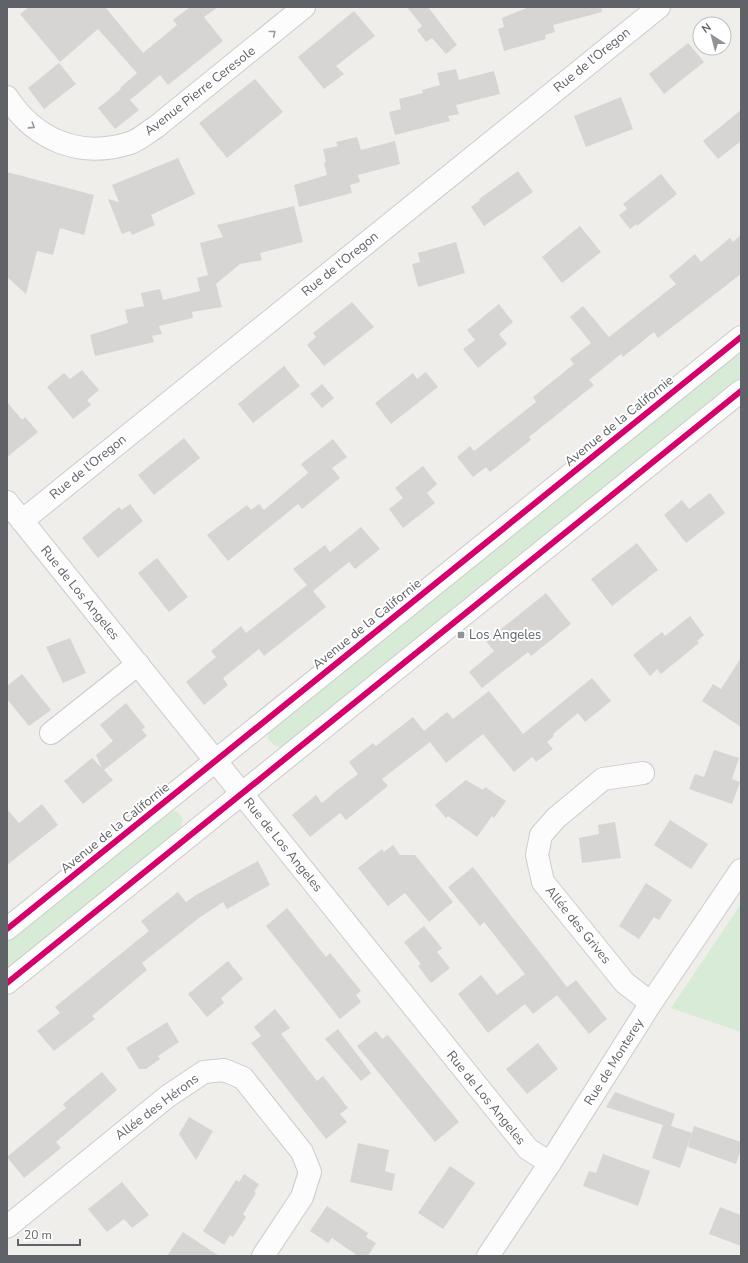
<svg xmlns="http://www.w3.org/2000/svg" width="748" height="1263" viewBox="0 0 748 1263" font-family="'Nunito Sans',sans-serif">
<style>
.green{fill:#d8ebd6}
.building{fill:#d6d5d3}
.lines{fill:none;stroke-linecap:round;stroke-linejoin:round}
.minor-casing{stroke:#cbcccc;stroke-width:24}
.minor{stroke:#fdfcfc;stroke-width:22}
.cycleway-casing{stroke:#fff;stroke-width:8}
.cycleway{stroke:#d6006c;stroke-width:6}
.oneway{stroke:#96999c}
.poi-dot{fill:#919496;stroke:#fff;stroke-width:1.5}
.labels{text-anchor:middle;dominant-baseline:central;stroke-width:4;stroke-linejoin:round;paint-order:stroke}
.street-label{font-size:13px;fill:#5f6368;stroke:#fff}
.poi-label{font-size:13px;fill:#5f6368;stroke:#fff;text-anchor:start}
</style>
<rect width="100%" height="100%" fill="#efeeea"/>
<g class="green">
<path d="M 741,347 L 741,381 L 283,748 L 274,745 L 268,739 L 268,730 Z"/>
<path d="M 170,809 L 176,811 L 183,819 L 180,831 L 7,972 L 7,936 Z"/>
<path d="M 741,904 L 741,1032 L 671,1008 Z"/>
</g>
<g class="building">
<path d="M 29,7 L 105,7 L 143,53 L 177,25 L 173,20 L 190,7 L 218,7 L 204,17 L 223,41 L 168,85 L 160,75 L 130,100 L 139,110 L 115,129 L 98,108 L 121,89 L 120,88 L 137,73 L 98,29 L 60,62 L 20,14 Z"/>
<path d="M 407,7 L 428,7 L 457,45 L 446,54 L 432,38 L 426,42 L 417,30 L 422,26 Z"/>
<path d="M 529,7 L 601,7 L 602,12 L 553,25 L 555,32 L 545,35 L 546,39 L 504,51 L 498,29 L 504,27 L 502,18 Z"/>
<path d="M 354,11 L 375,36 L 336,66 L 344,74 L 324,89 L 298,57 Z"/>
<path d="M 688,43 L 704,62 L 664,94 L 649,74 Z"/>
<path d="M 59,63 L 76,84 L 44,109 L 28,88 Z"/>
<path d="M 456,69 L 459,80 L 494,71 L 500,94 L 456,105 L 459,114 L 448,116 L 450,121 L 395,135 L 389,112 L 401,109 L 399,99 L 423,93 L 422,90 L 440,85 L 437,73 Z"/>
<path d="M 255,79 L 283,112 L 227,158 L 199,123 Z"/>
<path d="M 621,97 L 633,129 L 586,147 L 574,116 Z"/>
<path d="M 741,110 L 741,141 L 718,159 L 703,141 Z"/>
<path d="M 357,137 L 361,150 L 395,141 L 400,164 L 358,175 L 360,182 L 350,185 L 352,193 L 299,207 L 294,185 L 327,175 L 324,163 L 326,162 L 323,149 L 338,146 L 336,142 Z"/>
<path d="M 178,158 L 195,194 L 151,215 L 155,225 L 132,235 L 130,231 L 122,234 L 108,199 L 119,202 L 112,185 Z"/>
<path d="M 518,171 L 533,192 L 484,226 L 471,207 L 480,200 L 479,199 Z"/>
<path d="M 7,172 L 94,195 L 84,235 L 60,228 L 53,255 L 37,251 L 26,294 L 7,277 Z"/>
<path d="M 661,174 L 677,194 L 637,226 L 636,224 L 630,229 L 619,215 L 627,209 L 623,204 Z"/>
<path d="M 294,206 L 303,242 L 260,253 L 262,260 L 240,264 L 216,284 L 222,307 L 192,312 L 193,318 L 159,326 L 162,334 L 152,336 L 154,342 L 95,356 L 90,335 L 128,323 L 125,310 L 144,306 L 141,293 L 160,289 L 163,300 L 200,291 L 197,278 L 208,275 L 200,243 L 223,237 L 217,225 Z"/>
<path d="M 580,226 L 601,252 L 562,283 L 542,257 Z"/>
<path d="M 741,235 L 741,274 L 658,338 L 654,332 L 623,357 L 621,354 L 589,380 L 594,385 L 529,437 L 531,440 L 490,472 L 486,467 L 473,477 L 457,457 L 470,446 L 474,451 L 536,402 L 533,397 L 574,364 L 570,359 L 591,343 L 570,317 L 583,306 L 609,337 L 676,284 L 669,276 L 695,254 L 701,262 L 730,238 L 733,242 Z"/>
<path d="M 456,242 L 465,273 L 418,287 L 412,264 L 420,262 L 418,253 Z"/>
<path d="M 352,302 L 374,327 L 324,366 L 307,345 L 316,337 L 313,333 Z"/>
<path d="M 499,304 L 513,322 L 499,334 L 507,344 L 478,368 L 463,349 L 475,340 L 467,330 Z"/>
<path d="M 284,366 L 300,386 L 253,423 L 238,404 Z"/>
<path d="M 82,370 L 99,390 L 87,400 L 91,405 L 73,419 L 47,387 L 64,373 L 70,379 Z"/>
<path d="M 426,372 L 438,387 L 391,424 L 375,403 L 413,373 L 417,379 Z"/>
<path d="M 322,384 L 334,398 L 322,408 L 310,394 Z"/>
<path d="M 7,402 L 22,420 L 25,417 L 38,432 L 7,457 Z"/>
<path d="M 184,438 L 200,458 L 154,495 L 138,475 Z"/>
<path d="M 333,439 L 347,457 L 332,468 L 340,478 L 302,509 L 298,504 L 228,561 L 207,535 L 247,505 L 251,510 L 259,504 L 264,510 L 308,473 L 301,464 Z"/>
<path d="M 423,466 L 437,484 L 427,493 L 435,503 L 403,528 L 389,509 L 403,498 L 395,488 Z"/>
<path d="M 710,493 L 725,513 L 686,543 L 664,515 L 682,500 L 689,509 Z"/>
<path d="M 130,504 L 143,521 L 98,558 L 82,538 L 119,507 L 122,510 Z"/>
<path d="M 361,527 L 380,549 L 355,569 L 349,562 L 313,591 L 326,607 L 264,656 L 259,649 L 223,678 L 228,685 L 204,705 L 186,682 L 216,657 L 211,651 L 241,626 L 246,633 L 307,585 L 293,569 L 325,545 L 330,552 Z"/>
<path d="M 637,543 L 658,570 L 612,606 L 591,579 Z"/>
<path d="M 157,558 L 188,597 L 169,612 L 138,573 Z"/>
<path d="M 546,593 L 571,624 L 531,656 L 528,652 L 482,688 L 469,672 L 494,651 L 486,641 Z"/>
<path d="M 690,616 L 704,635 L 697,641 L 699,643 L 661,674 L 657,669 L 650,676 L 633,655 L 662,632 L 665,636 Z"/>
<path d="M 70,638 L 86,673 L 63,683 L 46,647 Z"/>
<path d="M 741,658 L 741,727 L 702,701 L 713,684 L 721,689 Z"/>
<path d="M 22,674 L 51,710 L 29,726 L 7,699 L 7,686 Z"/>
<path d="M 592,678 L 611,701 L 585,722 L 578,713 L 553,734 L 554,736 L 547,742 L 553,749 L 536,762 L 532,757 L 514,772 L 483,734 L 446,763 L 430,742 L 382,779 L 388,786 L 346,820 L 340,813 L 310,837 L 292,815 L 316,795 L 322,803 L 337,790 L 358,774 L 349,762 L 373,743 L 376,746 L 413,717 L 424,731 L 447,712 L 453,719 L 489,691 L 523,734 Z"/>
<path d="M 126,703 L 145,727 L 142,730 L 147,736 L 104,770 L 113,780 L 83,804 L 64,781 L 92,758 L 102,768 L 96,755 L 113,741 L 100,725 Z"/>
<path d="M 714,750 L 739,758 L 732,779 L 740,782 L 732,804 L 689,789 L 695,774 L 704,777 Z"/>
<path d="M 466,780 L 483,790 L 485,787 L 506,801 L 494,818 L 492,816 L 477,837 L 448,816 L 446,818 L 435,805 Z"/>
<path d="M 42,804 L 58,825 L 7,865 L 7,809 L 19,823 Z"/>
<path d="M 670,820 L 708,844 L 691,869 L 654,845 Z"/>
<path d="M 615,822 L 621,858 L 582,863 L 579,838 L 599,834 L 598,825 Z"/>
<path d="M 393,845 L 400,855 L 415,855 L 453,902 L 429,922 L 405,893 L 388,906 L 358,868 L 382,849 L 384,852 Z"/>
<path d="M 258,861 L 270,885 L 227,909 L 223,902 L 199,918 L 142,963 L 147,970 L 92,1016 L 95,1019 L 54,1051 L 37,1031 L 60,1013 L 55,1007 L 149,931 L 141,921 L 178,892 L 186,902 L 196,895 Z"/>
<path d="M 473,867 L 567,987 L 576,980 L 607,1019 L 589,1034 L 557,995 L 561,992 L 533,1014 L 525,1004 L 488,1033 L 458,994 L 481,975 L 497,995 L 525,974 L 484,922 L 480,926 L 448,887 Z"/>
<path d="M 646,883 L 672,900 L 659,920 L 654,917 L 639,939 L 619,926 Z"/>
<path d="M 287,908 L 326,957 L 330,953 L 361,991 L 356,995 L 361,1002 L 340,1019 L 266,926 Z"/>
<path d="M 424,926 L 442,948 L 437,952 L 450,968 L 431,983 L 418,966 L 421,964 L 404,942 Z"/>
<path d="M 228,961 L 243,979 L 221,998 L 224,1003 L 207,1017 L 188,994 Z"/>
<path d="M 275,1009 L 290,1028 L 281,1034 L 317,1081 L 323,1076 L 348,1108 L 340,1114 L 347,1122 L 326,1139 L 251,1043 L 261,1036 L 254,1027 Z"/>
<path d="M 167,1022 L 179,1042 L 158,1056 L 160,1059 L 146,1069 L 139,1069 L 126,1048 Z"/>
<path d="M 338,1029 L 371,1073 L 361,1081 L 325,1039 Z"/>
<path d="M 376,1031 L 382,1039 L 388,1035 L 459,1122 L 435,1142 L 357,1046 Z"/>
<path d="M 538,1043 L 558,1069 L 527,1094 L 506,1069 Z"/>
<path d="M 102,1072 L 117,1090 L 56,1142 L 61,1148 L 24,1178 L 7,1157 L 66,1108 L 63,1104 Z"/>
<path d="M 615,1092 L 675,1114 L 671,1126 L 692,1133 L 680,1168 L 652,1158 L 663,1125 L 606,1107 Z"/>
<path d="M 189,1117 L 213,1131 L 196,1160 L 179,1134 Z"/>
<path d="M 694,1126 L 741,1142 L 741,1149 L 736,1164 L 688,1147 Z"/>
<path d="M 358,1143 L 389,1150 L 385,1171 L 395,1174 L 392,1191 L 350,1182 Z"/>
<path d="M 603,1154 L 650,1171 L 638,1206 L 583,1186 L 589,1171 L 596,1173 Z"/>
<path d="M 450,1166 L 475,1183 L 443,1229 L 418,1213 Z"/>
<path d="M 244,1174 L 259,1184 L 254,1192 L 256,1193 L 243,1214 L 246,1217 L 233,1237 L 230,1235 L 224,1245 L 203,1231 L 236,1180 L 239,1182 Z"/>
<path d="M 122,1182 L 149,1215 L 132,1228 L 124,1219 L 107,1232 L 88,1209 Z"/>
<path d="M 327,1206 L 368,1233 L 366,1237 L 376,1243 L 368,1256 L 358,1256 L 332,1238 L 328,1243 L 310,1231 Z"/>
<path d="M 720,1207 L 741,1215 L 741,1246 L 709,1234 Z"/>
<path d="M 183,1232 L 219,1256 L 167,1256 Z"/>
</g>
<g class="lines">
<g class="minor-casing">
<g id="minor">
<path d="M 7,97 C 35,140 80,159 130,143 C 139,140 148,132 156,127 L 304,7"/>
<path d="M 7,502 L 528,1149 L 550,1163"/>
<path d="M 22,521 L 659,7"/>
<path d="M 51,733 L 138,664"/>
<path d="M 643,773 L 603,779 L 556,818 L 541,835 L 537,855 L 543,882 L 625,983 L 651,1003"/>
<path d="M 7,929 L 741,337"/>
<path d="M 7,983 L 741,391"/>
<path d="M 7,1227 L 168,1096 L 204,1072 L 224,1070 L 243,1078 L 302,1152 L 310,1172 L 302,1197 L 263,1256"/>
<path d="M 488,1256 L 550,1163 L 651,1003 L 741,870"/>
</g>
</g>
<use href="#minor" class="minor"/>
<g class="cycleway-casing">
<g id="cycleway">
<path d="M 7,929 L 741,337"/>
<path d="M 7,983 L 741,391"/>
</g>
</g>
<use href="#cycleway" class="cycleway"/>
</g>
<defs><path id="oneway-chevron" d="M-2-3.5L2.5 0L-2 3.5" fill="none" stroke-width="1.6" stroke-linecap="round" stroke-linejoin="round"/></defs>
<g class="oneway">
<use href="#oneway-chevron" transform="translate(273 33) rotate(-39)"/>
<use href="#oneway-chevron" transform="translate(32 126) rotate(33)"/>
</g>
<rect class="poi-dot" x="457" y="631" width="8" height="8" rx="2"/>
<g class="labels">
<g class="street-label">
<text transform="translate(592 60) rotate(-39)">Rue de l'Oregon</text>
<text transform="translate(200 91) rotate(-38)">Avenue Pierre Ceresole</text>
<text transform="translate(340 264) rotate(-39)">Rue de l'Oregon</text>
<text transform="translate(619 421) rotate(-39)">Avenue de la Californie</text>
<text transform="translate(88 467) rotate(-39)">Rue de l'Oregon</text>
<text transform="translate(80 593) rotate(51)">Rue de Los Angeles</text>
<text transform="translate(367 624) rotate(-39)">Avenue de la Californie</text>
<text transform="translate(115 828) rotate(-39)">Avenue de la Californie</text>
<text transform="translate(283 845) rotate(51)">Rue de Los Angeles</text>
<text transform="translate(578 925) rotate(51)">Allée des Grives</text>
<text transform="translate(614 1062) rotate(-58)">Rue de Monterey</text>
<text transform="translate(486 1098) rotate(51)">Rue de Los Angeles</text>
<text transform="translate(157 1107) rotate(-37)">Allée des Hérons</text>
</g>
<g class="poi-label">
<text x="469" y="635">Los Angeles</text>
</g>
</g>
<rect width="748" height="1263" fill="none" stroke="#5f6368" stroke-width="16"/>
<g transform="translate(712 36) rotate(324)"><circle r="19" fill="#ffffff" stroke="#bfc1c3"/>
<path d="M0-3L7 15L0 10L-7 15Z" fill="#919496"/>
<text y="-6" font-size="11" font-weight="bold" text-anchor="middle" fill="#5f6368">N</text>
</g>
<path d="M18 1239v6h62v-6" fill="none" stroke="#5f6368" stroke-width="2"/>
<text x="24" y="1239" font-size="12" fill="#5f6368" stroke="#ffffff" stroke-width="3" paint-order="stroke">20 m</text>
</svg>
